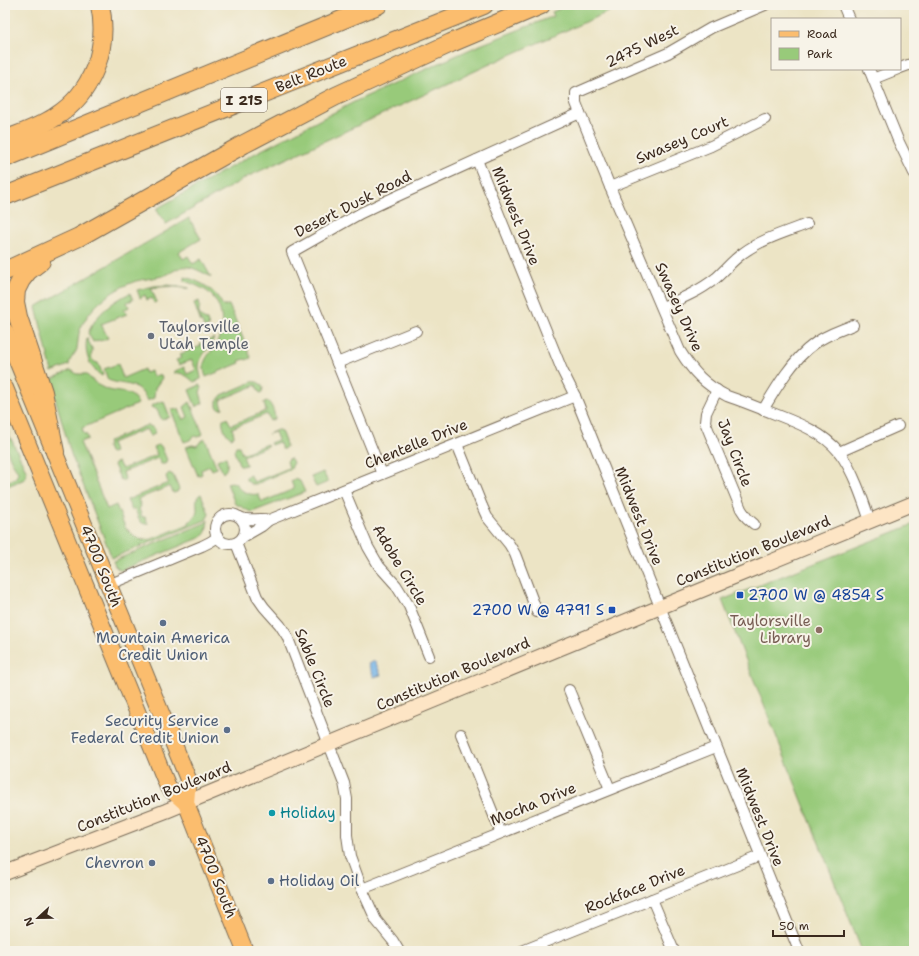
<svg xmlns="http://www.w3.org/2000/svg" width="919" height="956" viewBox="0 0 919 956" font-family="'Shantell Sans',sans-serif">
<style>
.green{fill:#98ca7a;stroke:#6a7a4c}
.water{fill:#73b2e6;stroke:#576e82}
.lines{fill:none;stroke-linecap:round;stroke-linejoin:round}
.minor-casing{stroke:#796b58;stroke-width:12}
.secondary-casing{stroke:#796b58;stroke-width:16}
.primary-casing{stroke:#796b58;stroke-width:18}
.motorway-casing{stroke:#796b58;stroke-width:20}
.minor{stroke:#fff;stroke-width:10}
.secondary{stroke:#fde5c5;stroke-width:14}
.primary{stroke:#fbbd6e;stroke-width:16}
.motorway{stroke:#fbbd6e;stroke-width:18}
.worship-dot{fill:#6b7280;stroke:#f7f3e8;stroke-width:1.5}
.transit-dot{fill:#1a4fb4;stroke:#f7f3e8;stroke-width:1.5}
.service-dot{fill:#5c6f8a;stroke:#f7f3e8;stroke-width:1.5}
.education-dot{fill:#8d6e63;stroke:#f7f3e8;stroke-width:1.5}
.culture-dot{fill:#0f9aa8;stroke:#f7f3e8;stroke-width:1.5}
.labels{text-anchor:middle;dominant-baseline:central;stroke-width:4;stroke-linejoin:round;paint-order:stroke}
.shield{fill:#f7f3e8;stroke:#73665b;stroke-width:1}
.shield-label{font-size:14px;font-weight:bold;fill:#3b2a1e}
.street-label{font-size:15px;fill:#3b2a1e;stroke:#f7f3e8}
.worship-label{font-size:15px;fill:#5b616d;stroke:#f7f3e8;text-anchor:start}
.transit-label{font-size:15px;fill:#164399;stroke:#f7f3e8;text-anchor:start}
.education-label{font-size:15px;fill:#785e54;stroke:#f7f3e8;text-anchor:end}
.service-label{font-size:15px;fill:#4e5e75;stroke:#f7f3e8;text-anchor:end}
.culture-label{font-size:15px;fill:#0d838f;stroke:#f7f3e8;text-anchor:start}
</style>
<rect width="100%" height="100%" fill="#f7f3e8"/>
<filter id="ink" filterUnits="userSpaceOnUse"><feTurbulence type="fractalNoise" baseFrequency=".025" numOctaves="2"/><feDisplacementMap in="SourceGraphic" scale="8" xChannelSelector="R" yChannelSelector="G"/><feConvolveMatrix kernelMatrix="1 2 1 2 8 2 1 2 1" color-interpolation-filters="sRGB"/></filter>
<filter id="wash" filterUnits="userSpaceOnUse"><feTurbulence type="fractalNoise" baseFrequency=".012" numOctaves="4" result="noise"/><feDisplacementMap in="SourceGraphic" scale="16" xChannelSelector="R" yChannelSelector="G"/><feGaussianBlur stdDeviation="0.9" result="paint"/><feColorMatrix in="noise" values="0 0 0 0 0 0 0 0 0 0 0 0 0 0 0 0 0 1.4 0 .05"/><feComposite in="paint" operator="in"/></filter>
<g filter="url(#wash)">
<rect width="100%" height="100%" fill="#ece4c5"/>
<g class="green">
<path d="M 568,5 L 624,5 L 501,59 L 247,177 L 166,224 L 156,209 L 252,155 L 356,101 L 475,47 L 554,16 L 552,12 Z"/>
<path d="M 189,218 L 201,239 L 179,252 L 183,259 L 188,256 L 193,264 L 201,259 L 211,277 C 204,273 190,265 182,267 C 175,269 170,274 163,276 C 154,278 145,279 136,281 C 111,290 87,308 79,333 C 78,338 78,344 77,349 C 75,355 70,357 69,365 L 52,372 L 36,307 Z"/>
<path d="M 185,277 C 202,282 216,290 223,306 L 227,305 L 229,305 L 233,314 L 251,358 L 246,360 L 245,359 L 239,361 L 240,363 L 206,377 C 199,358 211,356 218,340 C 225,324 222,303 208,292 C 201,287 193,284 185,281 Z"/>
<path d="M 167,285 L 178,286 L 189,288 C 185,289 180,287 175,287 C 168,286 159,287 151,288 L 157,302 L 154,303 L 152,298 L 147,300 L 145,295 L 140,298 L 137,290 L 154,286 Z"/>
<path d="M 130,293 L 133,300 L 127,302 L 129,307 L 124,310 L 126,313 L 127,313 L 127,314 L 101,324 L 108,338 L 100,341 L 99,340 L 93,342 L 88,333 C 97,313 112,302 130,293 Z"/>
<path d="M 199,301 L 200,306 C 197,312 200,319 207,320 L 209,326 L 204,328 L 202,322 L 201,323 L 194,303 Z"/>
<path d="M 87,338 L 93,351 C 89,356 92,362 98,363 L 103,375 L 102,376 C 89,368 84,353 87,338 Z"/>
<path d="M 214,338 C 210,348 199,356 199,367 C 199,371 201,375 201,379 L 194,382 C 188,377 183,372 174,373 L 173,372 L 184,367 L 187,374 L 196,370 L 192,360 L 179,365 L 176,360 L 182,358 L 180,354 L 201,346 L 200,344 Z"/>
<path d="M 118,364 L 123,378 L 144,369 L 145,373 L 151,371 L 153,377 L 160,374 L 162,378 L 155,388 L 154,398 L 147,401 C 138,380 126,387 108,380 L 104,369 Z"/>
<path d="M 71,370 L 77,374 L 86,374 C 92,380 98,386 106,389 C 119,394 132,389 138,404 L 82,428 L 84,434 L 86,434 L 88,439 L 80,442 L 107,509 L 116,505 L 126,529 L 127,529 C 134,537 141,542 152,539 L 189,524 L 189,522 C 205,512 190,500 201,494 L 209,514 L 206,520 L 112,558 L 71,454 L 50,380 Z"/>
<path d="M 252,382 C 257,381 261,383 263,388 L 262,392 L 260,393 L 259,392 L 256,385 L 220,400 L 223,408 L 220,409 L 217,407 L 217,401 L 222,395 Z"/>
<path d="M 200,385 L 202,387 L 200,392 L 203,403 L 196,407 L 189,390 Z"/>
<path d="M 163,401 L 164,402 L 170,417 L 162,420 L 157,410 L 151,407 L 152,405 Z"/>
<path d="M 267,401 C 272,404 275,414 275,419 L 270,421 L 267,414 L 232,428 L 234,435 L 234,437 L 231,438 C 226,435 221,425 223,419 L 227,418 L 231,425 L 266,411 L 264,403 L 264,402 Z"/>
<path d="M 190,402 L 203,434 L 198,437 L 193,436 L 190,440 L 184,442 L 171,410 L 179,409 L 183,420 L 186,418 L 188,417 L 184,407 Z"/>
<path d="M 5,426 L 25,468 L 27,473 L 25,479 L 5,487 L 5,482 L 15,479 L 18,473 C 17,469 14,466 12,462 C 5,449 5,440 5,426 Z"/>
<path d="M 145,426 C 150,425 153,427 155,431 L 154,434 L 151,436 L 150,436 L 146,429 L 111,443 L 114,452 L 111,453 L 109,452 L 107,447 L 109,441 Z"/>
<path d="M 277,430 L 279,430 L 281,431 L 286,444 L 286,447 L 284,449 L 282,449 L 279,442 L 271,445 L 270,443 L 278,440 L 275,432 L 268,434 Z"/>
<path d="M 205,439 L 217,468 L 212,470 L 210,466 L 201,470 L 202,474 L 198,476 L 186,447 L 192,445 L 197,446 L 200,442 Z"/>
<path d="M 267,444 L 268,446 L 243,456 L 246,464 L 246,465 L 241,466 L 239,464 L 234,451 L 236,446 L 239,446 L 242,454 Z"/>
<path d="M 158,445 L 161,446 L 167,460 L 165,464 L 161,464 L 158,458 L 123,472 L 125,479 L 123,481 L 120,479 L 114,465 L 115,463 L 118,462 L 122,469 L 157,455 L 154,447 Z"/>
<path d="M 224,457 L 226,457 C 228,463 228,469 223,473 L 217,460 Z"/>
<path d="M 290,458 L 292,460 L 293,464 L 291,469 L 256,484 L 251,484 L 246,480 L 246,477 L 250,475 L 254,482 L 289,468 L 287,461 Z"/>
<path d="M 323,472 L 328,482 L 316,487 L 311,477 Z"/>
<path d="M 169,473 L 173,475 L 179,489 L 177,492 L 173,493 L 170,486 L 138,499 L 141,506 L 139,509 L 142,517 L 145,517 L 148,524 C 139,525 138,516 135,509 L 132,510 L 127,500 L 168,483 L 166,476 Z"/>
<path d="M 295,479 L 300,481 L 305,492 L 252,512 C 246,511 241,505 235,504 L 227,483 C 237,480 236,486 243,491 C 248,494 253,495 258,494 L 262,502 L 294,489 L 291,481 Z"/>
<path d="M 208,520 L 206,532 L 202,537 L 121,570 L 119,570 L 115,566 L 113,561 L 205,523 Z"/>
<path d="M 914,524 L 914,951 L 862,951 L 722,600 Z"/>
</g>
<path class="water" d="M 375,661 L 381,675 L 374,677 L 368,664 Z"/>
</g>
<g filter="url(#ink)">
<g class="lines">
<g class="minor-casing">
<g id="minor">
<path d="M 765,5 L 711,28 L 668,53 L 576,93 L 576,103 L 610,187 L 680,351 C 693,372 705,385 727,396 C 742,401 756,407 770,412 C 795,422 822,431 839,452 C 853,470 863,500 870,521"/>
<path d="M 843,5 L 849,19"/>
<path d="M 900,68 L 914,63"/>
<path d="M 869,69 L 898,140 L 914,173"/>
<path d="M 873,79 L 898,69"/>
<path d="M 477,160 L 562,370 L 575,396 L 799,951"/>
<path d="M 610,187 L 711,146 L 765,119"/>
<path d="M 662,307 C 681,299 700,291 716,278 C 725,270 733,260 743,253 C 762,239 786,232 807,224"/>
<path d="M 337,363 L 416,331"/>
<path d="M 717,390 L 706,413 L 705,422 L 741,509 L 747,518 L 754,524"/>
<path d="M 763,410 C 776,388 793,359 814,344 C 825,335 839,331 853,325"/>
<path d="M 457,444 L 482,506 L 487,517 L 509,544 L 515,554 L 537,612"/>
<path d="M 839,452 L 898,426"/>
<path d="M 382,474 L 292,252 L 361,213 L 382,203 L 580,113"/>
<path d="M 344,490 L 368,547 L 379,566 L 396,585 L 409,606 L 429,656"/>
<circle cx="230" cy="529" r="15"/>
<path d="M 240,517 C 249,522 259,517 269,520"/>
<path d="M 243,537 L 262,526 L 269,520 L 575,396"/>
<path d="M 236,543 L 257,597 L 264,607 L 280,625 L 287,636 L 344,783 L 347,799 L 347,835 L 350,856 L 362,889 L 376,920 L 393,941 L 399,951"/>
<path d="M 108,585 L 202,546 L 210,542 L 218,537"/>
<path d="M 569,690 L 610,789"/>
<path d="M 461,734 L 501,833"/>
<path d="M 362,889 L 716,747"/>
<path d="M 652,899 L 674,951"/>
<path d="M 522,951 L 760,856"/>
</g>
</g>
<g class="secondary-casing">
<path id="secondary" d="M 5,873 L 166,811 L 563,647 L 914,503"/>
</g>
<g class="primary-casing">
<g id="primary">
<path d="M 5,331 L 188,779 L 186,803"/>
<path d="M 5,388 L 168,787 L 186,803 L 245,951"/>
</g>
</g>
<g class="motorway-casing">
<g id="motorway">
<path d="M 5,140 C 22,133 40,127 55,117 C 93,93 109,48 100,5"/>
<path d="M 5,158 L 378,5"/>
<path d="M 5,196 L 484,5"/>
<path d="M 41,261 L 28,271 L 21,280 L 16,290 L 15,302 L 18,317 L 43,392 L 55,452"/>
<path d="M 5,271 L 79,237 L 244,144 L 336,96 L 451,43 L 541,5"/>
</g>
</g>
<use href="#minor" class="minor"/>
<use href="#secondary" class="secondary"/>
<use href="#primary" class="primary"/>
<use href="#motorway" class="motorway"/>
</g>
</g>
<circle class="worship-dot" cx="151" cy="336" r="4"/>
<g class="transit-dot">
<rect x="736" y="591" width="8" height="8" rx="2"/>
<rect x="608" y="606" width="8" height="8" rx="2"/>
</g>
<g class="service-dot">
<circle cx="163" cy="623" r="4"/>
<circle cx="227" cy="730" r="4"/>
<circle cx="152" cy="863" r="4"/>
<circle cx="271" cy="881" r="4"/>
</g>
<circle class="education-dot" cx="819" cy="630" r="4"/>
<circle class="culture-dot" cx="272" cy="813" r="4"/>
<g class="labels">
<rect class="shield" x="221" y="88" width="46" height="24" rx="3"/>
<g class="shield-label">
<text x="244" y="100">I 215</text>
</g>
<g class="street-label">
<text transform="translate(642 46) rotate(-26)">2475 West</text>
<text transform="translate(311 74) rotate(-22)">Belt Route</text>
<text transform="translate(682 140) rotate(-23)">Swasey Court</text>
<text transform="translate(353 204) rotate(-27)">Desert Dusk Road</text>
<text transform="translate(516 216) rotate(68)">Midwest Drive</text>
<text transform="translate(679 307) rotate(66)">Swasey Drive</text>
<text transform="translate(416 444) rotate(-22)">Chentelle Drive</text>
<text transform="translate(735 453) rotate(69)">Jay Circle</text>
<text transform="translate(639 516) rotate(68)">Midwest Drive</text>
<text transform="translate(753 551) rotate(-22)">Constitution Boulevard</text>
<text transform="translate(400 565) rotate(59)">Adobe Circle</text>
<text transform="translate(101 566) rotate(68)">4700 South</text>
<text transform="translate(315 668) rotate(68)">Sable Circle</text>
<text transform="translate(453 674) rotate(-23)">Constitution Boulevard</text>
<text transform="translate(154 797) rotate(-22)">Constitution Boulevard</text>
<text transform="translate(533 804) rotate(-22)">Mocha Drive</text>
<text transform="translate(760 817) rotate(68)">Midwest Drive</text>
<text transform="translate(216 877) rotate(68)">4700 South</text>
<text transform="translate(635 889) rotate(-22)">Rockface Drive</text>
</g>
<g class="worship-label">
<text x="159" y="327">Taylorsville<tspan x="159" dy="17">Utah Temple</tspan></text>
</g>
<g class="transit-label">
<text x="748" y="595">2700 W @ 4854 S</text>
<text x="604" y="610" text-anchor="end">2700 W @ 4791 S</text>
</g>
<g class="education-label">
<text x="811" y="621">Taylorsville<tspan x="811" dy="17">Library</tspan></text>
</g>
<g class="service-label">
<text x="163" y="638" text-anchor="middle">Mountain America<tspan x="163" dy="17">Credit Union</tspan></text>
<text x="219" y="721">Security Service<tspan x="219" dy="17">Federal Credit Union</tspan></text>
<text x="144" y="863">Chevron</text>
<text x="279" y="881" text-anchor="start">Holiday Oil</text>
</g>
<g class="culture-label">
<text x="280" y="813">Holiday</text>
</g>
</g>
<rect width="919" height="956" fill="none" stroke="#f7f3e8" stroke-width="20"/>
<rect x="771" y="18" width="130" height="52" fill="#f7f3e8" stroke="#aca397"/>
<rect x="779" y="31" width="20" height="6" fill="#fbbd6e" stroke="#aca397"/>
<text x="807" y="38" font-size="12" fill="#3b2a1e">Road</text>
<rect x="779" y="48" width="20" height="12" fill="#98ca7a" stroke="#aca397"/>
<text x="807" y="58" font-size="12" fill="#3b2a1e">Park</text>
<g transform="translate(38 918) rotate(248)" stroke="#f7f3e8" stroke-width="3" paint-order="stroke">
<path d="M0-3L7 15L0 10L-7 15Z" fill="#3b2a1e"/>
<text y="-6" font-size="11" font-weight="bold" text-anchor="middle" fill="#3b2a1e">N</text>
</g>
<path d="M773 930v6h71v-6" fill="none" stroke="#3b2a1e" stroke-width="2"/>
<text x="779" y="930" font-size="12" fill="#3b2a1e" stroke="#f7f3e8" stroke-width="3" paint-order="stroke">50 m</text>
</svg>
